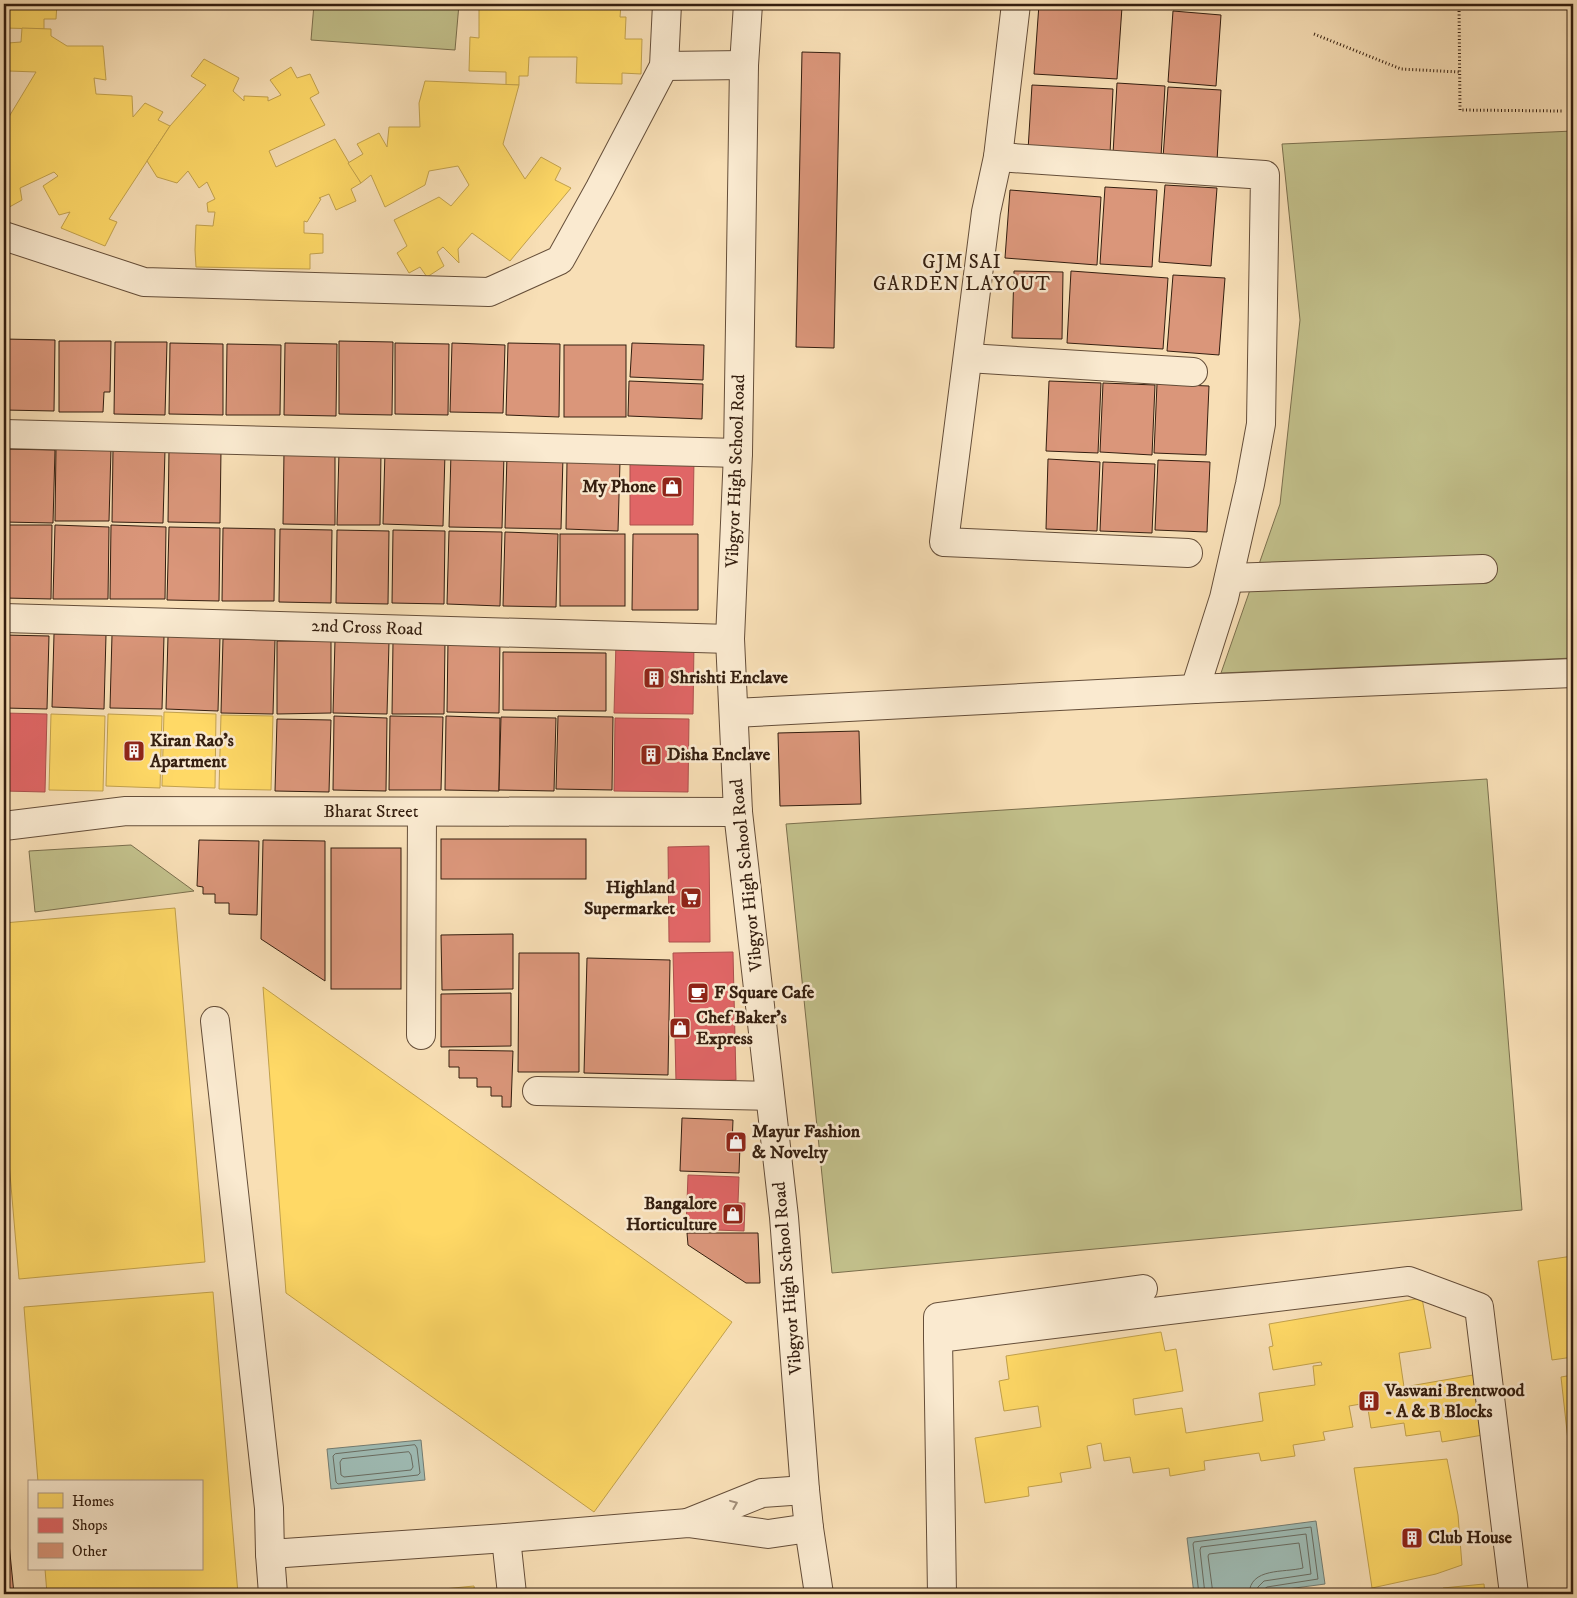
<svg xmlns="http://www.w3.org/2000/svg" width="1577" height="1598" viewBox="0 0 1577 1598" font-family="'IM FELL DW Pica',serif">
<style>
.green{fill:#c2c08b;stroke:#7b6f4d}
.water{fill:#9fbcb5;stroke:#747d73}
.homes{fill:#ffd966;stroke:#c2a14c}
.shops{fill:#e06666;stroke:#ac504c}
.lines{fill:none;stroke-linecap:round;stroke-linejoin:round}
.shore{stroke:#6a6d62;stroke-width:1}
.building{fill:#da967a;stroke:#341e0f}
.minor-casing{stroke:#654e39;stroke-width:30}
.path{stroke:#341e0f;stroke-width:3;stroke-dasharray:1 2.5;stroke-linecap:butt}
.minor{stroke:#faead0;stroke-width:28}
.oneway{stroke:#a18e79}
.labels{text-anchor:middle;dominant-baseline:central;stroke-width:5;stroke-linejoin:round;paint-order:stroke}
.street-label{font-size:18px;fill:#341e0f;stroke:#faead0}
.poi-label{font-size:18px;font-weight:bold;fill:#341e0f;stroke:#faead0;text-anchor:start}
.neighbourhood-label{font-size:19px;letter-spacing:1px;fill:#341e0f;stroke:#faead0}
</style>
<rect width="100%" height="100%" fill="#f8dfb6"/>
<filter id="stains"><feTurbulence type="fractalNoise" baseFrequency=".004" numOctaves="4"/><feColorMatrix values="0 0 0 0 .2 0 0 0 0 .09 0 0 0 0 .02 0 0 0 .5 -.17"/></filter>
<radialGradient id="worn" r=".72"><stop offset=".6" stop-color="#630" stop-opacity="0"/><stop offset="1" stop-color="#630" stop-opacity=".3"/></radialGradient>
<g class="green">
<path d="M 314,4 L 459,4 L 455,50 L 311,40 Z"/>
<path d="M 1573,131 L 1573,658 L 1221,673 L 1280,504 L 1300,320 L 1282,144 Z"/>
<path d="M 1487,779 L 1522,1210 L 832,1273 L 786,824 Z"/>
<path d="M 131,845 L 194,891 L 35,912 L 29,851 Z"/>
</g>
<g class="water">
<path d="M 421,1440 L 425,1480 L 331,1489 L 327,1449 Z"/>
<path d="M 1316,1521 L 1325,1584 L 1250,1594 L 1194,1594 L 1187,1538 Z"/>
</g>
<g class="homes">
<path d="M 4,4 L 57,4 L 56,19 L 44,19 L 44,29 L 4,28 Z"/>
<path d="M 479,4 L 621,4 L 620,17 L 626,17 L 625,39 L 642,39 L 641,74 L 622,73 L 622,84 L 576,83 L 577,57 L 529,57 L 528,76 L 519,76 L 519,85 L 506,85 L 506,72 L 469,71 L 470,37 L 479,38 Z"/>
<path d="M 22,28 L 51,29 L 51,36 L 67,46 L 103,46 L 106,80 L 94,78 L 96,94 L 132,96 L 133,117 L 145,103 L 163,112 L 158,120 L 170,126 L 109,219 L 117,222 L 105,246 L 61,228 L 70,212 L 59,215 L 43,186 L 58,176 L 54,172 L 20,188 L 22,200 L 4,210 L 4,125 L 36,72 L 9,71 L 8,43 L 21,42 Z"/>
<path d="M 204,59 L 239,78 L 233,91 L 244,101 L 244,96 L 268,97 L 268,101 L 281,95 L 270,80 L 291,67 L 297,78 L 310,74 L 319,93 L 310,98 L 325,125 L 269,151 L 276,167 L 335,139 L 361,183 L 351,189 L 356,201 L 336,210 L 329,194 L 319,198 L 321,199 L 307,222 L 304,221 L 304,233 L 323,234 L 323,253 L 310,254 L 310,269 L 196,267 L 195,250 L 196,225 L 213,226 L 215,212 L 208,212 L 207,203 L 215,199 L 207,182 L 199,188 L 188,171 L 177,183 L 157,177 L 147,161 L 170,126 L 206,85 L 191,76 Z"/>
<path d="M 425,81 L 519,85 L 503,144 L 525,179 L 541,157 L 561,168 L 555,180 L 571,188 L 510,261 L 472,233 L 458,249 L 459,263 L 443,247 L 437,252 L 444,266 L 427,277 L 420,267 L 409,273 L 397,253 L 407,246 L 394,220 L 439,197 L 451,206 L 469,185 L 458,166 L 429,171 L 425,185 L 385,207 L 371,175 L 361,183 L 348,163 L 363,154 L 357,144 L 379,133 L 387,147 L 389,127 L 420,127 L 419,103 Z"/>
<path d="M 164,712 L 216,714 L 215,788 L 162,786 Z"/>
<path d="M 51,714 L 105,716 L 103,791 L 49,790 Z"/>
<path d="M 108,714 L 162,716 L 160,788 L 106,786 Z"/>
<path d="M 221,715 L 273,716 L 271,790 L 219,789 Z"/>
<path d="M 175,908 L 205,1262 L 19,1279 L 4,1104 L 4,923 Z"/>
<path d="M 263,987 L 732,1322 L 594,1512 L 286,1293 Z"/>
<path d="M 1573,1256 L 1573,1357 L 1552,1360 L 1538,1261 Z"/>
<path d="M 213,1292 L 238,1594 L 47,1594 L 45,1569 L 201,1569 L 201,1482 L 38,1482 L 24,1307 Z"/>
<path d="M 1422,1298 L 1431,1348 L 1399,1353 L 1404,1387 L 1473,1375 L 1483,1435 L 1442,1442 L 1440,1431 L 1406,1436 L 1404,1423 L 1371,1428 L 1367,1403 L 1349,1406 L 1353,1427 L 1323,1432 L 1325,1440 L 1293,1445 L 1295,1456 L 1261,1461 L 1259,1453 L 1204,1461 L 1205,1470 L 1170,1476 L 1169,1468 L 1133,1473 L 1130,1457 L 1104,1461 L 1101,1443 L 1087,1446 L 1091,1468 L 1060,1473 L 1062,1482 L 1028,1487 L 1029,1496 L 985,1503 L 975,1438 L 1041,1427 L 1038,1406 L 1004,1411 L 999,1381 L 1009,1379 L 1006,1356 L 1161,1332 L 1165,1351 L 1176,1349 L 1183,1391 L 1133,1399 L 1135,1415 L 1182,1408 L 1186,1433 L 1263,1421 L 1259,1393 L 1315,1385 L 1313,1366 L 1322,1365 L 1321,1362 L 1273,1370 L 1269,1347 L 1273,1346 L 1269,1324 Z"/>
<path d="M 1573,1375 L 1573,1486 L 1561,1377 Z"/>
<path d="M 1447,1459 L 1458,1515 L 1462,1565 L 1436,1574 L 1372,1588 L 1354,1468 Z"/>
<path d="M 1484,1584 L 1485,1594 L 1443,1594 L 1443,1588 Z"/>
<path d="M 474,1586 L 475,1594 L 392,1594 Z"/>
</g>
<g class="shops">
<path d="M 630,459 L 694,459 L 693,525 L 630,525 Z"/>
<path d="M 616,642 L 694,643 L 693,714 L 614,713 Z"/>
<path d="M 4,713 L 47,714 L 45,792 L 4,791 Z"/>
<path d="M 615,718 L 689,719 L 688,792 L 614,791 Z"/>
<path d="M 709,846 L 710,942 L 669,942 L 668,847 Z"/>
<path d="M 733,952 L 736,1080 L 676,1082 L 673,953 Z"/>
<path d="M 688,1175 L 739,1177 L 738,1203 L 745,1203 L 744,1231 L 686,1229 Z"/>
</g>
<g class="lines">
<g class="shore">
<path d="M 415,1445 L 417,1448 L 420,1473 L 418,1475 L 338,1484 L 336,1482 L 333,1456 L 335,1454 Z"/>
<path d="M 409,1452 L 411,1455 L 413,1467 L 411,1470 L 344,1477 L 341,1475 L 340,1462 L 342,1459 Z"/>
<path d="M 1199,1594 L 1193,1544 L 1194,1542 L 1311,1527 L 1318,1579 L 1267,1587 L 1263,1590 L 1263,1594"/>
<path d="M 1205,1594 L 1200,1550 L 1201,1547 L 1306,1534 L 1311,1574 L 1264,1581 L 1258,1587 L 1256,1594"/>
<path d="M 1213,1594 L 1208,1556 L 1209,1554 L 1299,1543 L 1303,1568 C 1284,1573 1250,1567 1249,1594"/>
</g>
</g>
<g class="building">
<path d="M 1039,4 L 1071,4 L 1122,7 L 1117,79 L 1034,74 Z"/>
<path d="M 1173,11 L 1221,15 L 1216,86 L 1168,82 Z"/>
<path d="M 802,52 L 840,53 L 834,348 L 796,347 Z"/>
<path d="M 1117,83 L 1165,86 L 1161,157 L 1113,154 Z"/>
<path d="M 1032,85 L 1113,89 L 1110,154 L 1028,150 Z"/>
<path d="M 1168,87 L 1221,90 L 1217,161 L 1163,158 Z"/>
<path d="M 1165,185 L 1217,188 L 1211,266 L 1159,262 Z"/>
<path d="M 1105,187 L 1157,190 L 1152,267 L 1100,264 Z"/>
<path d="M 1010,190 L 1101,197 L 1097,265 L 1005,258 Z"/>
<path d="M 1014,271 L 1063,272 L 1062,339 L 1012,338 Z"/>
<path d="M 1071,271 L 1168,278 L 1163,349 L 1067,343 Z"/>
<path d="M 1173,275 L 1225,278 L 1219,355 L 1167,351 Z"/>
<path d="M 4,339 L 55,340 L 54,411 L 4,410 Z"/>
<path d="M 59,341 L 111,341 L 110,392 L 104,392 L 103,412 L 59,412 Z"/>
<path d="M 339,341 L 393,342 L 392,415 L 339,414 Z"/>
<path d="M 115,342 L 167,342 L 165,415 L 114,414 Z"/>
<path d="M 170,343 L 223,344 L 223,415 L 169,414 Z"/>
<path d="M 285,343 L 337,344 L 336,416 L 284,415 Z"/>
<path d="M 395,343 L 449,344 L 448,415 L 395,414 Z"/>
<path d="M 452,343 L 505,345 L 503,413 L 450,412 Z"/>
<path d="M 508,343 L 560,344 L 559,417 L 506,415 Z"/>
<path d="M 632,343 L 704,345 L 703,380 L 630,377 Z"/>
<path d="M 227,344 L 281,345 L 280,415 L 226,415 Z"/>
<rect x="564" y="345" width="62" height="72"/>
<path d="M 629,381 L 703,384 L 702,419 L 628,416 Z"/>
<path d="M 1049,381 L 1101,383 L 1098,453 L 1046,451 Z"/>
<path d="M 1103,383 L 1155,385 L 1152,455 L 1100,452 Z"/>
<path d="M 1157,384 L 1209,386 L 1206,455 L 1154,453 Z"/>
<path d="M 56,448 L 111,449 L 109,521 L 55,521 Z"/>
<path d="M 4,449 L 55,450 L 53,523 L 4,522 Z"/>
<path d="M 113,449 L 165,450 L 163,523 L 112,522 Z"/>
<path d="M 169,449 L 221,450 L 220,523 L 168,522 Z"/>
<path d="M 284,451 L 335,452 L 335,525 L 283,524 Z"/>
<path d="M 385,451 L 445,453 L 443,526 L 383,524 Z"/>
<path d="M 339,452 L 381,453 L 380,525 L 337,525 Z"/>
<path d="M 451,453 L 504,455 L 502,528 L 449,527 Z"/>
<path d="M 507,455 L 563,457 L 561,529 L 505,528 Z"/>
<path d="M 1048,459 L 1100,462 L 1097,531 L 1046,529 Z"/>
<path d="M 1158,460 L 1210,462 L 1207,532 L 1155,530 Z"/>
<path d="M 567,461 L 620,462 L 618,531 L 566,529 Z"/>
<path d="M 1103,462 L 1155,464 L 1152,533 L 1100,531 Z"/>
<path d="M 4,525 L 52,525 L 51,599 L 4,598 Z"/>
<path d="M 55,525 L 109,527 L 108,599 L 53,599 Z"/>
<path d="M 111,525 L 166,527 L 165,599 L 110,599 Z"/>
<path d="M 169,527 L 220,528 L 219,601 L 167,600 Z"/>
<path d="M 223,528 L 275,529 L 274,601 L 222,601 Z"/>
<path d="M 280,529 L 332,530 L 331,603 L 279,602 Z"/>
<path d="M 337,530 L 389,531 L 388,604 L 336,603 Z"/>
<path d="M 393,530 L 445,531 L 444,604 L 392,603 Z"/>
<path d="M 449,531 L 502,532 L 500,606 L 447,604 Z"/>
<path d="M 505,532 L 558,534 L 556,607 L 503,606 Z"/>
<rect x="560" y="534" width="65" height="72"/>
<path d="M 633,534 L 698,534 L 698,610 L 632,610 Z"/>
<path d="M 54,634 L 106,635 L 104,709 L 52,707 Z"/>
<path d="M 4,635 L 49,636 L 47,709 L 4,708 Z"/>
<path d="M 112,635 L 164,636 L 162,709 L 110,708 Z"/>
<path d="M 168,636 L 220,637 L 218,711 L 166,709 Z"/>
<path d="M 223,639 L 275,640 L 273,714 L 221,713 Z"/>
<path d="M 335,640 L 389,642 L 387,714 L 333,713 Z"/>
<path d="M 448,640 L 500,640 L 499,713 L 447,712 Z"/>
<path d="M 277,641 L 331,641 L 331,713 L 277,714 Z"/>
<path d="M 393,641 L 445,642 L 444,714 L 392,714 Z"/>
<path d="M 503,652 L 606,653 L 606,711 L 503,710 Z"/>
<path d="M 334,716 L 387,718 L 386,791 L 333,790 Z"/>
<path d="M 390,716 L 443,717 L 441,790 L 389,790 Z"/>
<path d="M 446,716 L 500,718 L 499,791 L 445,790 Z"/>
<path d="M 558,716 L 613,717 L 612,790 L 556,789 Z"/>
<path d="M 501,717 L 556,718 L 554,791 L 499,790 Z"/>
<path d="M 277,719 L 331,720 L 329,792 L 275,791 Z"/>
<path d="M 859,731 L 861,804 L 780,806 L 778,733 Z"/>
<rect x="441" y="839" width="145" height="40"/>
<path d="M 199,840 L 259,841 L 257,915 L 229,914 L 229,903 L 215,903 L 215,894 L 203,894 L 203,887 L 197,886 Z"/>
<path d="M 263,840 L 325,841 L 325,981 L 261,939 Z"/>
<rect x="331" y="848" width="70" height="141"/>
<path d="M 513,934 L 513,989 L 442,990 L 441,935 Z"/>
<path d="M 519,953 L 579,953 L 579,1072 L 518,1072 Z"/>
<path d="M 587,958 L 670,960 L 668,1075 L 584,1073 Z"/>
<path d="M 511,993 L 511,1046 L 441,1047 L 441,994 Z"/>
<path d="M 449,1050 L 513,1051 L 511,1107 L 502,1107 L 502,1096 L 491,1096 L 491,1087 L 477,1087 L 477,1078 L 459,1078 L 459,1067 L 449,1067 Z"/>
<path d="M 682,1118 L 733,1120 L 732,1145 L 740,1145 L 739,1173 L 680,1171 Z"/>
<path d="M 687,1233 L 758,1233 L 760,1283 L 746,1283 L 688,1245 Z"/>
<path d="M 4,1490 L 8,1527 L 4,1527 Z"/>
<path d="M 8,1533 L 14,1594 L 4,1594 L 4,1534 Z"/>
</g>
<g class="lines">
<g class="minor-casing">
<g id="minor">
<path d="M 748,4 L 744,65 L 738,453 L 730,639 L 738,812 L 784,1217 L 805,1490 L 809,1528 L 819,1594"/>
<path d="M 1016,4 L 998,157 L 986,212 L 944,542 L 1188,553"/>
<path d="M 664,66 L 744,65"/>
<path d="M 998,157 L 1265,175 L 1261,424 L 1250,484 L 1224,598 L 1195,689"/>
<path d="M 4,236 L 144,282 L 489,292 L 560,260 L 600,188 L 664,66 L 667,4"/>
<path d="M 968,358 L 1193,372"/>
<path d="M 4,434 L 738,453"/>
<path d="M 1229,578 L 1483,569"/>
<path d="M 4,618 L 730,639"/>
<path d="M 734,713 L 1195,689 L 1573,673"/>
<path d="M 4,826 L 126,811 L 738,812"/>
<path d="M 215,1021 L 269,1508 L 270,1554 L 506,1538 L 688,1523 L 768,1534 L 809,1528"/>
<path d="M 421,1035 L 422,812"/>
<path d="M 537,1091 L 770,1096"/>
<path d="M 938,1338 L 938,1317 L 1143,1289"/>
<path d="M 690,1522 L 762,1493 L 805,1490"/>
<path d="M 506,1538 L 512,1594"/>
<path d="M 270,1554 L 273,1594"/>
<path d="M 942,1594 L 938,1338 L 1409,1281 L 1479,1307 L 1514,1594"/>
</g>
</g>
<g class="path">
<path d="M 1459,4 L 1460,110 L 1562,111"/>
<path d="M 1314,34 L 1401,69 L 1459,72"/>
</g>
<use href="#minor" class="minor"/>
</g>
<defs><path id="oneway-chevron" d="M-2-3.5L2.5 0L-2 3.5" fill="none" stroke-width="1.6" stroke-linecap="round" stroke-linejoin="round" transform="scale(1.25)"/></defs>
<use class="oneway" href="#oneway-chevron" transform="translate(734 1504) rotate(-22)"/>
<defs>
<g id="shop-square" transform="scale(1.125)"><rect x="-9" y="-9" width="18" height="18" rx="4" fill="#8f2418" stroke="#faead0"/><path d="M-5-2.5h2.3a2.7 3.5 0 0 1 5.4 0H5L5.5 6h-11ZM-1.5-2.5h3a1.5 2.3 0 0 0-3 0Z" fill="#fff"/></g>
<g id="building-square" transform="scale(1.125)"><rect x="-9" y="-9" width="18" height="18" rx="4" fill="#8f2418" stroke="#faead0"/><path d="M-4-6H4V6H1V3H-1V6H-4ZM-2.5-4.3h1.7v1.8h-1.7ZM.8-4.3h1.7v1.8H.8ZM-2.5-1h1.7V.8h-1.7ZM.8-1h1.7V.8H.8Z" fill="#fff"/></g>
<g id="supermarket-square" transform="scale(1.125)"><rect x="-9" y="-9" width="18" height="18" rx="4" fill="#8f2418" stroke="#faead0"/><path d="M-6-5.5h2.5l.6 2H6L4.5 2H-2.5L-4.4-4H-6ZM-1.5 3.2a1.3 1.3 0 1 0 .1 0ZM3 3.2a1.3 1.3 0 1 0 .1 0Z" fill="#fff"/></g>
<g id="cafe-square" transform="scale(1.125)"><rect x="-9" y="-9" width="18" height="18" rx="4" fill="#8f2418" stroke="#faead0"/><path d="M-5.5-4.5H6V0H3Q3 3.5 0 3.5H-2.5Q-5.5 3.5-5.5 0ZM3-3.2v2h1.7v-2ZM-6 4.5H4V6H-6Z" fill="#fff"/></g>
</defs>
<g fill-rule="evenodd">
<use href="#shop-square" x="672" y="487"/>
<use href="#building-square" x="654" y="678"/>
<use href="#building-square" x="134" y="751"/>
<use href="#building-square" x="651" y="755"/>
<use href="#supermarket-square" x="691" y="898"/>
<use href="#cafe-square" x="698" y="993"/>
<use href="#shop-square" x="680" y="1028"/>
<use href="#shop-square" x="736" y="1142"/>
<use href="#shop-square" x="733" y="1214"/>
<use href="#building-square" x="1369" y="1401"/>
<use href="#building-square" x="1412" y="1538"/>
</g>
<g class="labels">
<g class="street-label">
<text transform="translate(736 471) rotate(-88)">Vibgyor High School Road</text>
<text transform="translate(367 628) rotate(2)">2nd Cross Road</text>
<text x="371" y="812">Bharat Street</text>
<text transform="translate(747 875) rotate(-96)">Vibgyor High School Road</text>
<text transform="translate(788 1278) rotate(-95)">Vibgyor High School Road</text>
</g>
<g class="poi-label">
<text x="656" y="487" text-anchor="end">My Phone</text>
<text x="670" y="678">Shrishti Enclave</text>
<text x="150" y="741">Kiran Rao's<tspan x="150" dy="21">Apartment</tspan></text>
<text x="667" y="755">Disha Enclave</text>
<text x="675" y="888" text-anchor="end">Highland<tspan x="675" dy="21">Supermarket</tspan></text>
<text x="714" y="993">F Square Cafe</text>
<text x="696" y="1018">Chef Baker's<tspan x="696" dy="21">Express</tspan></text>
<text x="752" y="1132">Mayur Fashion<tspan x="752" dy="21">&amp; Novelty</tspan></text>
<text x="717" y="1204" text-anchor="end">Bangalore<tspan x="717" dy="21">Horticulture</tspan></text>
<text x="1385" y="1391">Vaswani Brentwood<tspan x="1385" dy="21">- A &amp; B Blocks</tspan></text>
<text x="1428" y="1538">Club House</text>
</g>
<g class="neighbourhood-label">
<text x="962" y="262">GJM SAI<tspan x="962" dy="22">GARDEN LAYOUT</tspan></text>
</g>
</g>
<rect width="1577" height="1598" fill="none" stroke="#f8dfb6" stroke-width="20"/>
<rect x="5" y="5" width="1567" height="1588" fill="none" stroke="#341e0f" stroke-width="2.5"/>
<rect x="10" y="10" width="1557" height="1578" fill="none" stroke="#341e0f"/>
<rect x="28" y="1480" width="175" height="90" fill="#faead0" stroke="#ab9883"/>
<rect x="38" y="1493" width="25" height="15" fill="#ffd966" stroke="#ab9883"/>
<text x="72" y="1506" font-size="15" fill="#341e0f">Homes</text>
<rect x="38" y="1518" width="25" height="15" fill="#e06666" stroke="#ab9883"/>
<text x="72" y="1530" font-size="15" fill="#341e0f">Shops</text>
<rect x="38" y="1543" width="25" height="15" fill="#da967a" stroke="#ab9883"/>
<text x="72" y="1556" font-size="15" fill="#341e0f">Other</text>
<rect width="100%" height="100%" filter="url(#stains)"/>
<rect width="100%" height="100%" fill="url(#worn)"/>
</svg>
